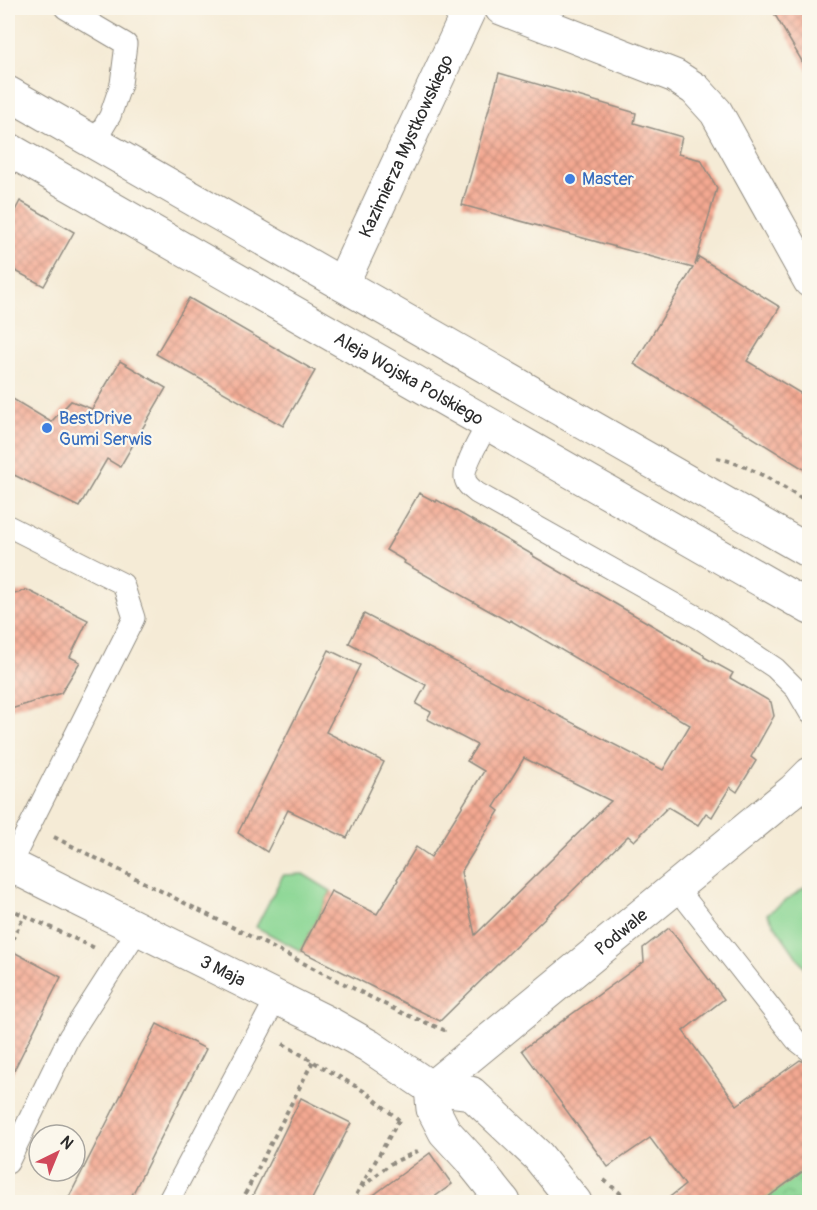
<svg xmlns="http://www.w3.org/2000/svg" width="817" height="1210" viewBox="0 0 817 1210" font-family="Pangolin,sans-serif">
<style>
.green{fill:#89d693;stroke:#5a805f;stroke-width:1.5}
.park{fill:url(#park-crowns);stroke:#5a805f;stroke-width:1.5}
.building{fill:url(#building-cross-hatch);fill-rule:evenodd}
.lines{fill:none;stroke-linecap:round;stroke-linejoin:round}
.lane-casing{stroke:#908b80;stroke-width:23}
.street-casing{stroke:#908b80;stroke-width:35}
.secondary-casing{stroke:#908b80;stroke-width:35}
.path{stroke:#908b80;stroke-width:4;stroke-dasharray:4.5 4.5;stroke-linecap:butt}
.lane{stroke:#fff;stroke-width:21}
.street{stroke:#fff;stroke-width:33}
.secondary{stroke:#fff;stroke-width:33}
.shop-dot{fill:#3f7fe0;stroke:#fbf7ec;stroke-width:2}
.labels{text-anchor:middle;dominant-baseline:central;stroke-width:4.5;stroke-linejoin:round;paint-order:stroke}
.street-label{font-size:18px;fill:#2b2b2b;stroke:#fbf7ec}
.shop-label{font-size:18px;fill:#366cbe;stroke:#fbf7ec;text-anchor:start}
</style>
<defs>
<pattern id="park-crowns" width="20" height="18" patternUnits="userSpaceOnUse" patternTransform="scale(1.5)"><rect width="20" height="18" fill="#89d693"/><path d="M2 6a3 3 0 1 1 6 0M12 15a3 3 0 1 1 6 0" fill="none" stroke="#76b87f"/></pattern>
<pattern id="building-cross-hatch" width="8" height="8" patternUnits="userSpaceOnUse" patternTransform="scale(1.5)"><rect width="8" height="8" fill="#f4a992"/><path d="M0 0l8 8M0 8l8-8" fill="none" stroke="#c68a77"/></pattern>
</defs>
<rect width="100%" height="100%" fill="#fbf7ec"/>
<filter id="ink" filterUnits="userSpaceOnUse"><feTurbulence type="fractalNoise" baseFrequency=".0167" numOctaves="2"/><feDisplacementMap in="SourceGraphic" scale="12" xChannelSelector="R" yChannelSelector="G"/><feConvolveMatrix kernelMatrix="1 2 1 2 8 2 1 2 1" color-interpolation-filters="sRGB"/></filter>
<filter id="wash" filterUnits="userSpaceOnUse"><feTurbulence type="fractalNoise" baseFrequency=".008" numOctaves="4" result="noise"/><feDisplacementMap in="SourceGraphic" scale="24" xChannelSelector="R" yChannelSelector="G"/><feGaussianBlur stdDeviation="1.35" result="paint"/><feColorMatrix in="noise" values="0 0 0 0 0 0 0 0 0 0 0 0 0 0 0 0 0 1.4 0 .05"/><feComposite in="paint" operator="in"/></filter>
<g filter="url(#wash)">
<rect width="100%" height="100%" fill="#f5ebd6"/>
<g class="green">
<path d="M 303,874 L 331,891 L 301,951 L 256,927 L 283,875 Z"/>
<path d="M 809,884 L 809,975 L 767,914 Z"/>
</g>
<path class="park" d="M 809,1166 L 809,1202 L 760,1202 Z"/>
<g id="blocks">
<g class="building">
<path d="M 771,8 L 810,8 L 810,75 Z"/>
<path d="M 499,73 L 636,113 L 634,123 L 682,137 L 678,154 L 701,160 L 717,188 L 695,265 L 699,257 L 780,307 L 747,361 L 810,399 L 810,473 L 634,364 L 693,268 L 462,205 Z"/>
<path d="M 20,201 L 74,232 L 44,286 L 8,267 L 8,224 Z"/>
<path d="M 189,298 L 315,371 L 283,426 L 156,354 Z"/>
<path d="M 120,361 L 166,388 L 120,467 L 107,459 L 79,507 L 8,472 L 8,396 L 51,422 L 71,401 L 92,409 Z"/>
<path d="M 419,493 L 436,502 L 437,500 L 533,555 L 533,556 L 674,638 L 704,655 L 704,657 L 733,673 L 730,678 L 771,702 L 774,716 L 751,757 L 756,761 L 737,792 L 730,787 L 712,817 L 706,813 L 698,825 L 668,807 L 634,841 L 628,836 L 440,1021 L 301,951 L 331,891 L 377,914 L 398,880 L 397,879 L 416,847 L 431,857 L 484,771 L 467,761 L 477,745 L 427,719 L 431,712 L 416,704 L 426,685 L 349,643 L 364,614 L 663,770 L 690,725 L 510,620 L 509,622 L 404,563 L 405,561 L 386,550 ZM 524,758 L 611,801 L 475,935 L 461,872 L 499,811 L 494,807 Z"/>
<path d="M 27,590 L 88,620 L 70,657 L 80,662 L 61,693 L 8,710 L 8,596 Z"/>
<path d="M 329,650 L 360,665 L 326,732 L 384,762 L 347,838 L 288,810 L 267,852 L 238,833 Z"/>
<path d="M 669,928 L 724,999 L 683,1031 L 737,1105 L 800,1060 L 810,1064 L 810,1166 L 760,1203 L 662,1203 L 685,1185 L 650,1138 L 608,1167 L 522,1050 L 644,962 L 643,948 Z"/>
<path d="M 8,949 L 61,977 L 8,1082 Z"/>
<path d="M 157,1024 L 206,1049 L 128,1203 L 66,1203 Z"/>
<path d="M 301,1098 L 351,1123 L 310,1203 L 249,1203 Z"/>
<path d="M 430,1153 L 452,1184 L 426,1203 L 363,1203 Z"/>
</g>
</g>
</g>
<g filter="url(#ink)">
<use href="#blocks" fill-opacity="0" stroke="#908b80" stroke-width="1.5"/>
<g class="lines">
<g class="lane-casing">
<g id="lane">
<path d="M 65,8 L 126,44 L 121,84 L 110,116 L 94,143"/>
<path d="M 488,424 C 482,434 463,467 465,478 C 466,485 472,489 477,493 L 701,619 L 775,668 L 796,689 L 810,713"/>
<path d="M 8,526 L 123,584 L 134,618 L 10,865"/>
<path d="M 676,887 L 796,1040 L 810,1051"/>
<path d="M 8,1163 L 69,1037 L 139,928"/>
<path d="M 168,1202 L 277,997"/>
</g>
</g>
<g class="street-casing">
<g id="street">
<path d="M 501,8 L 675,76 L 695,89 L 716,112 L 810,281"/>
<path id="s1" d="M 342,284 L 470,8"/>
<path id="s2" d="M 431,1088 L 794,790 L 810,774"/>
</g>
</g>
<g class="secondary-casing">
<g id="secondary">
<path d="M 8,93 L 810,552"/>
<path id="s3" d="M 8,149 L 810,608"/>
<path id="s4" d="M 8,864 L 332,1025 L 369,1046 L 431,1088 L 471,1093 L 538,1156 L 575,1202"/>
<path d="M 431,1088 L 433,1109 L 445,1132 L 468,1157 L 504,1202"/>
</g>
</g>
<g class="path">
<path d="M 717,458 C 751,465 780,485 810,504"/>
<path d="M 54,837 L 402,1013 L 444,1030 L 448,1028"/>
<path d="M 8,908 L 95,948"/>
<path d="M 8,948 L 24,916"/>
<path d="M 283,1044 L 367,1093 L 399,1120"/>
<path d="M 604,1180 L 631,1202"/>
<path d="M 362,1187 L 390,1164 L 418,1151"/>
<path d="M 241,1202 L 313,1061"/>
<path d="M 352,1202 L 399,1120"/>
</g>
<use href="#lane" class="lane"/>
<use href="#street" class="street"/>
<use href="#secondary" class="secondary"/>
</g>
</g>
<g class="shop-dot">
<circle cx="570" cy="179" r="6"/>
<circle cx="47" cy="428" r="6"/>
</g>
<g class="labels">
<g class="street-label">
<text stroke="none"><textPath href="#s1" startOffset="152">Kazimierza Mystkowskiego</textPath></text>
<text stroke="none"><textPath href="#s3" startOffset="462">Aleja Wojska Polskiego</textPath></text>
<text stroke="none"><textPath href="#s2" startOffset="246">Podwale</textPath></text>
<text stroke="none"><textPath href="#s4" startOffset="240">3 Maja</textPath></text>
</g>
<g class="shop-label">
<text x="582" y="179">Master</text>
<text x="59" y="418">BestDrive<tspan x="59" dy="21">Gumi Serwis</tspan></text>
</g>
</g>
<rect width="817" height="1210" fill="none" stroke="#fbf7ec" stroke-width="30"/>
<g transform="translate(57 1153) rotate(43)"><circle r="28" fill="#fbf7ec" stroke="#a8a59f" stroke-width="1.5"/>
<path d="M0-4.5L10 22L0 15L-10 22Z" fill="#d1495b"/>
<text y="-9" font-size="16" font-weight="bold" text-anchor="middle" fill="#2b2b2b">N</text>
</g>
</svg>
